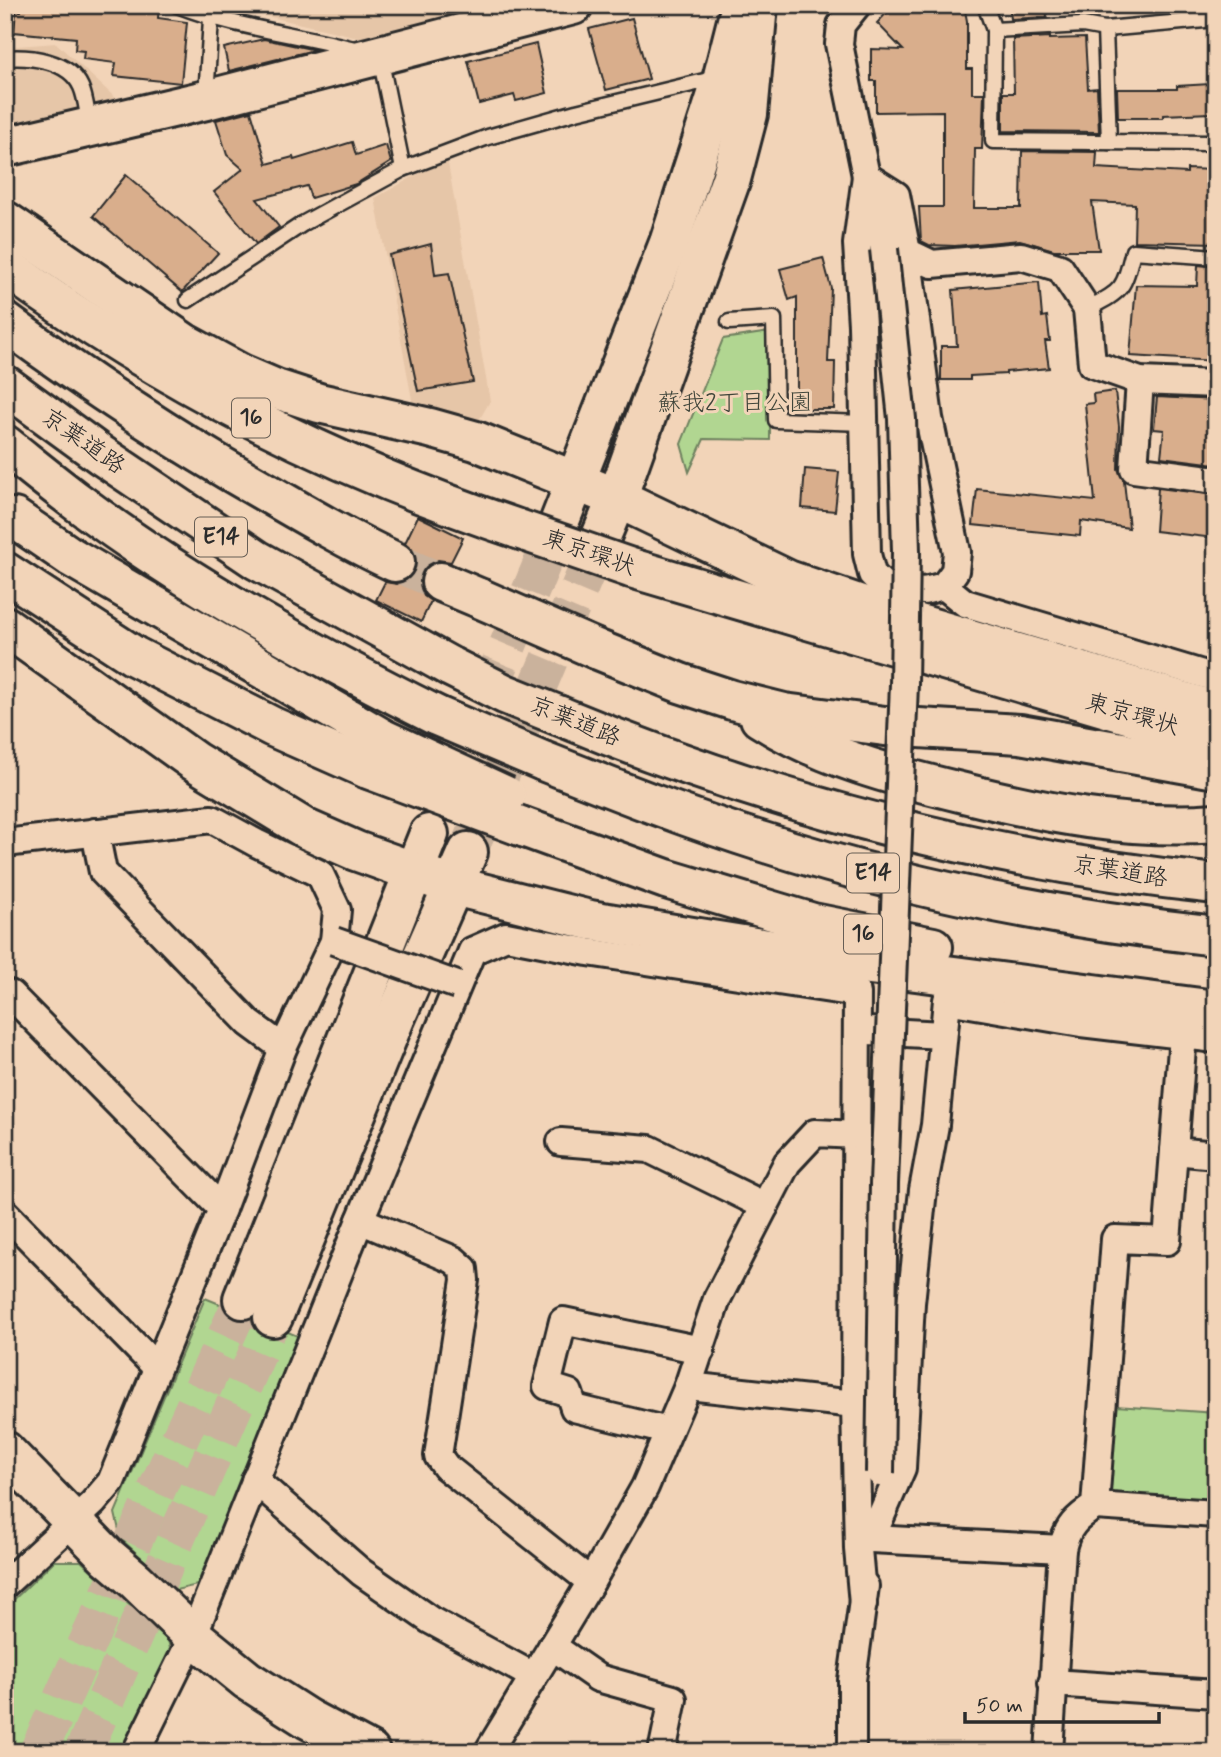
<svg xmlns="http://www.w3.org/2000/svg" width="1221" height="1757" viewBox="0 0 1221 1757" font-family="Mynerve,'Klee One',sans-serif">
<style>
.built{fill:#e6c6a8}
.green{fill:#b1d691;stroke:#6e805e;stroke-width:2}
.building{fill:#d9ae8c;stroke:#2b2b2b;stroke-width:2}
.lines{fill:none;stroke-linecap:round;stroke-linejoin:round}
.secondary-tunnel{stroke:#cab29c;stroke-width:38;stroke-dasharray:38 19;stroke-linecap:butt}
.highway-tunnel{stroke:#cab29c;stroke-width:38;stroke-dasharray:38 19;stroke-linecap:butt}
.lane-casing{stroke:#2b2b2b;stroke-width:19}
.street-casing{stroke:#2b2b2b;stroke-width:32}
.secondary-casing{stroke:#2b2b2b;stroke-width:44}
.highway-casing{stroke:#2b2b2b;stroke-width:44}
.lane{stroke:#f2d4b8;stroke-width:14}
.street{stroke:#f2d4b8;stroke-width:26}
.secondary{stroke:#f2d4b8;stroke-width:38}
.highway{stroke:#f2d4b8;stroke-width:38}
.street-bridge-casing{stroke:#2b2b2b;stroke-width:32;stroke-linecap:butt}
.highway-bridge-casing{stroke:#2b2b2b;stroke-width:44;stroke-linecap:butt}
.street-bridge{stroke:#f2d4b8;stroke-width:26}
.highway-bridge{stroke:#f2d4b8;stroke-width:38}
.labels{text-anchor:middle;dominant-baseline:central;stroke-width:6;stroke-linejoin:round;paint-order:stroke}
.shield{fill:#f2d4b8;stroke:#675e55;stroke-width:2}
.shield-label{font-size:23px;font-weight:bold;fill:#2b2b2b}
.park-label{font-size:24px;fill:#3f453a;stroke:#f2d4b8}
.street-label{font-size:24px;fill:#2b2b2b;stroke:#f2d4b8}
</style>
<rect width="100%" height="100%" fill="#f2d4b8"/>
<filter id="ink" filterUnits="userSpaceOnUse"><feTurbulence type="fractalNoise" baseFrequency=".0143" numOctaves="2"/><feDisplacementMap in="SourceGraphic" scale="14" xChannelSelector="R" yChannelSelector="G"/><feConvolveMatrix kernelMatrix="1 2 1 2 8 2 1 2 1" color-interpolation-filters="sRGB"/></filter>
<g filter="url(#ink)">
<g class="built">
<path d="M 219,5 L 484,5 L 371,40 Z"/>
<path d="M 56,43 L 122,104 L 5,133 L 5,47 Z"/>
<path d="M 447,158 L 490,401 L 478,422 L 413,405 L 375,198 Z"/>
</g>
<g class="green">
<path d="M 770,332 L 770,440 L 704,439 L 689,472 L 681,444 L 723,339 Z"/>
<path d="M 205,1298 L 305,1339 L 206,1583 L 176,1590 L 121,1539 L 115,1513 Z"/>
<path d="M 1116,1406 L 1216,1413 L 1216,1505 L 1113,1497 L 1107,1490 L 1112,1409 Z"/>
<path d="M 54,1561 L 81,1561 L 168,1640 L 173,1661 L 128,1752 L 5,1752 L 5,1608 Z"/>
</g>
<g class="building">
<path d="M 21,5 L 159,5 L 158,18 L 187,22 L 181,83 L 114,76 L 116,63 L 83,59 L 84,51 L 75,50 L 76,38 L 14,32 L 16,11 L 21,11 Z"/>
<path d="M 894,5 L 964,5 L 967,21 L 967,69 L 972,69 L 972,93 L 984,93 L 982,149 L 975,149 L 974,208 L 1021,208 L 1022,151 L 1097,152 L 1096,168 L 1187,173 L 1187,169 L 1216,170 L 1216,243 L 1134,241 L 1135,204 L 1092,202 L 1099,250 L 1054,250 L 1020,240 L 955,246 L 929,245 L 921,241 L 919,207 L 943,207 L 943,111 L 876,112 L 876,81 L 871,81 L 871,49 L 903,50 L 877,23 Z"/>
<path d="M 1009,5 L 1046,5 L 1047,17 L 1011,19 Z"/>
<path d="M 632,18 L 649,79 L 606,90 L 589,29 Z"/>
<path d="M 1050,37 L 1050,39 L 1085,38 L 1088,89 L 1097,88 L 1099,132 L 1003,131 L 1003,93 L 1014,93 L 1013,39 Z"/>
<path d="M 264,39 L 311,49 L 314,50 L 229,71 L 224,48 Z"/>
<path d="M 536,44 L 547,93 L 516,101 L 514,95 L 479,104 L 468,61 Z"/>
<path d="M 1210,84 L 1211,113 L 1163,115 L 1163,118 L 1118,118 L 1117,89 L 1177,89 L 1177,86 Z"/>
<path d="M 251,111 L 267,164 L 293,157 L 294,160 L 352,142 L 356,155 L 386,145 L 391,162 L 356,184 L 311,198 L 307,186 L 257,199 L 279,227 L 256,244 L 214,192 L 243,169 L 227,155 L 216,120 Z"/>
<path d="M 126,175 L 218,253 L 182,292 L 93,216 Z"/>
<path d="M 431,244 L 435,275 L 449,273 L 473,382 L 418,391 L 389,255 Z"/>
<path d="M 823,258 L 831,288 L 828,362 L 835,362 L 834,409 L 797,409 L 797,297 L 789,300 L 780,269 Z"/>
<path d="M 1198,265 L 1216,267 L 1216,361 L 1130,356 L 1136,285 L 1197,286 Z"/>
<path d="M 1039,282 L 1042,317 L 1047,316 L 1050,341 L 1045,341 L 1049,368 L 1006,372 L 1006,374 L 970,376 L 970,380 L 941,380 L 941,346 L 957,346 L 953,290 Z"/>
<path d="M 1115,391 L 1119,426 L 1118,469 L 1124,481 L 1129,528 L 1081,521 L 1080,536 L 973,525 L 977,489 L 1095,501 L 1085,404 L 1094,403 L 1093,394 Z"/>
<path d="M 1157,397 L 1216,400 L 1216,464 L 1161,457 L 1164,430 L 1154,429 Z"/>
<path d="M 805,469 L 839,472 L 835,511 L 802,508 Z"/>
<path d="M 1158,488 L 1216,495 L 1214,538 L 1155,531 Z"/>
<path d="M 418,516 L 463,538 L 451,562 L 438,560 L 428,564 L 421,573 L 419,585 L 424,596 L 431,601 L 421,622 L 376,600 L 385,582 L 397,584 L 407,580 L 414,572 L 417,560 L 413,550 L 405,543 Z"/>
</g>
<g class="lines">
<g class="secondary-tunnel">
<path d="M 442,803 L 559,523"/>
<path d="M 468,852 L 600,539"/>
<path d="M 38,1752 L 243,1299"/>
<path d="M 83,1752 L 273,1317"/>
</g>
<path class="highway-tunnel" d="M 395,562 L 441,582"/>
<g class="lane-casing">
<g id="lane">
<path d="M 177,5 C 235,28 298,34 358,50"/>
<path d="M 985,5 L 994,30 L 993,141 L 1211,143"/>
<path d="M 1105,29 L 1109,142"/>
<path d="M 994,30 L 1083,25 L 1105,29 L 1216,19"/>
<path d="M 380,57 L 403,169"/>
<path d="M 5,58 C 30,56 69,60 81,87 C 86,98 87,114 90,126"/>
<path d="M 206,97 L 211,19"/>
<path d="M 188,300 L 304,223 L 403,169 L 488,137 L 576,112 L 717,78"/>
<path d="M 1087,309 C 1123,290 1123,291 1133,251 L 1216,257"/>
<path d="M 729,322 L 774,319 L 776,420 L 864,423"/>
</g>
</g>
<g class="street-casing">
<g id="street">
<path d="M 857,5 L 841,25 L 839,44 L 866,176 L 884,249"/>
<path d="M 866,176 L 896,195 L 907,252 L 929,418 L 957,552 L 955,571 L 944,586 L 924,591 L 885,587 L 872,574 L 867,554 L 862,325 L 857,244 Z"/>
<path d="M 907,252 L 932,264 L 1021,256 L 1060,268 L 1087,309 L 1092,364 L 1140,381 L 1216,384"/>
<path d="M 1140,381 L 1134,469 L 1216,480"/>
<path d="M 944,586 L 965,603 L 1216,678"/>
<path d="M 95,832 L 103,872 L 249,1023 L 283,1048"/>
<path d="M 5,843 L 212,819 L 256,843 L 320,874 L 337,910 L 334,941 L 283,1048 L 222,1209"/>
<path d="M 5,999 L 10,994 L 222,1209 L 111,1482 L 93,1503 L 5,1584"/>
<path d="M 868,1031 L 943,1035"/>
<path d="M 561,1142 L 649,1149 L 765,1206"/>
<path d="M 1174,1151 L 1216,1155"/>
<path d="M 5,1213 L 157,1368"/>
<path d="M 360,1220 L 454,1260 L 464,1269 L 465,1280 L 438,1456 L 446,1467 L 591,1582"/>
<path d="M 688,1386 L 855,1404"/>
<path d="M 668,1431 L 574,1408 L 569,1393 L 547,1386 L 563,1321 L 701,1350"/>
<path d="M 255,1480 L 361,1572 L 430,1620 L 533,1676"/>
<path d="M 1095,1506 L 1216,1514"/>
<path d="M 1062,1549 L 871,1539 L 902,1468 L 911,1303 L 923,1190 L 935,1125 L 947,1000 L 1081,1023 L 1183,1035"/>
<path d="M 552,1646 L 598,1678 L 673,1699 L 662,1752"/>
<path d="M 1052,1683 L 1216,1694"/>
<path d="M 136,1752 L 193,1636 L 360,1220 L 472,951 L 506,936 L 588,952 L 857,993 L 855,1404 L 858,1549 L 863,1604"/>
<path d="M 488,1752 L 591,1582 L 645,1487 L 688,1386 L 717,1299 L 787,1163 L 815,1133 L 857,1135"/>
<path d="M 852,1752 L 852,1680 L 865,1586"/>
<path d="M 1049,1752 L 1062,1549 C 1067,1527 1076,1518 1095,1506 L 1115,1239 L 1167,1241 L 1183,1035 L 1216,1039"/>
</g>
</g>
<g class="secondary-casing">
<g id="secondary">
<path d="M 5,147 L 206,100 L 573,5"/>
<path d="M 559,523 L 669,243 L 723,76 L 738,17"/>
<path d="M 600,539 L 617,498 L 731,179 L 748,114 L 758,5"/>
<path d="M 243,1299 L 429,834"/>
<path d="M 273,1317 L 394,1021 L 468,852"/>
<path d="M 5,1451 L 108,1557 L 135,1580 L 193,1636 L 247,1680 L 308,1719 L 370,1752"/>
</g>
</g>
<g class="highway-casing">
<g id="highway">
<path d="M 5,221 L 184,343 L 241,374 L 276,389 L 319,403 L 430,428 L 476,441 L 617,498 L 788,580 L 902,619 L 1216,711"/>
<path d="M 5,266 C 165,382 330,466 518,529"/>
<path d="M 5,322 C 88,383 174,440 264,491 C 307,516 350,541 395,562"/>
<path d="M 5,385 L 101,455 L 257,560 L 451,667"/>
<path d="M 5,445 C 29,464 52,483 76,501 C 186,584 313,654 437,716"/>
<path d="M 14,518 L 71,557 L 383,739"/>
<path d="M 631,568 L 1216,740"/>
<path d="M 5,572 L 134,656 L 273,727 L 368,769"/>
<path d="M 441,582 L 479,598"/>
<path d="M 5,626 L 194,761 L 306,829 L 356,851 L 454,886 L 590,920 L 680,935 L 862,964 L 1216,1010"/>
<path d="M 596,649 L 680,683 L 732,700 L 784,713 L 885,726 L 1020,734 L 1216,769"/>
<path d="M 560,716 C 769,803 991,861 1216,884"/>
<path d="M 760,718 C 822,757 893,776 964,793 C 1045,813 1131,830 1216,823"/>
<path d="M 543,761 C 616,790 689,819 763,842 C 909,889 1063,919 1216,936"/>
<path d="M 523,827 L 666,879 L 813,923 L 933,947"/>
</g>
</g>
<use href="#lane" class="lane"/>
<use href="#street" class="street"/>
<use href="#secondary" class="secondary"/>
<use href="#highway" class="highway"/>
<g class="street-bridge-casing">
<g id="street-bridge">
<path d="M 334,941 L 457,985"/>
<path d="M 880,1473 L 884,1184 L 904,684 L 906,551 L 902,419 L 884,249"/>
</g>
</g>
<g class="highway-bridge-casing">
<g id="highway-bridge">
<path d="M 518,529 L 631,568"/>
<path d="M 479,598 L 596,649"/>
<path d="M 451,667 L 505,694 L 560,716"/>
<path d="M 437,716 L 543,761"/>
<path d="M 383,739 L 506,796"/>
<path d="M 368,769 L 523,827"/>
</g>
</g>
<use href="#street-bridge" class="street-bridge"/>
<use href="#highway-bridge" class="highway-bridge"/>
</g>
</g>
<g class="labels">
<g class="shield">
<rect x="232" y="398.5" width="38" height="39" rx="5"/>
<rect x="195" y="517.5" width="52" height="39" rx="5"/>
<rect x="847" y="853.5" width="52" height="39" rx="5"/>
<rect x="844" y="914.5" width="38" height="39" rx="5"/>
</g>
<g class="shield-label">
<text x="251" y="418">16</text>
<text x="221" y="537">E14</text>
<text x="873" y="873">E14</text>
<text x="863" y="934">16</text>
</g>
<g class="park-label">
<text x="735" y="403">蘇我2丁目公園</text>
</g>
<g class="street-label">
<text transform="translate(83 442) rotate(35)">京葉道路</text>
<text transform="translate(589 553) rotate(19)">東京環状</text>
<text transform="translate(1132 715) rotate(16)">東京環状</text>
<text transform="translate(575 722) rotate(22)">京葉道路</text>
<text transform="translate(1120 872) rotate(9)">京葉道路</text>
</g>
</g>
<rect width="1221" height="1757" fill="none" stroke="#f2d4b8" stroke-width="28"/>
<rect x="14" y="14" width="1193" height="1729" fill="none" stroke="#2b2b2b" stroke-width="2.5" filter="url(#ink)"/>
<path d="M965 1712v10h194v-10" fill="none" stroke="#2b2b2b" stroke-width="3.5"/>
<text x="976" y="1712" font-size="21" fill="#2b2b2b" stroke="#f2d4b8" stroke-width="5" paint-order="stroke">50 m</text>
</svg>
